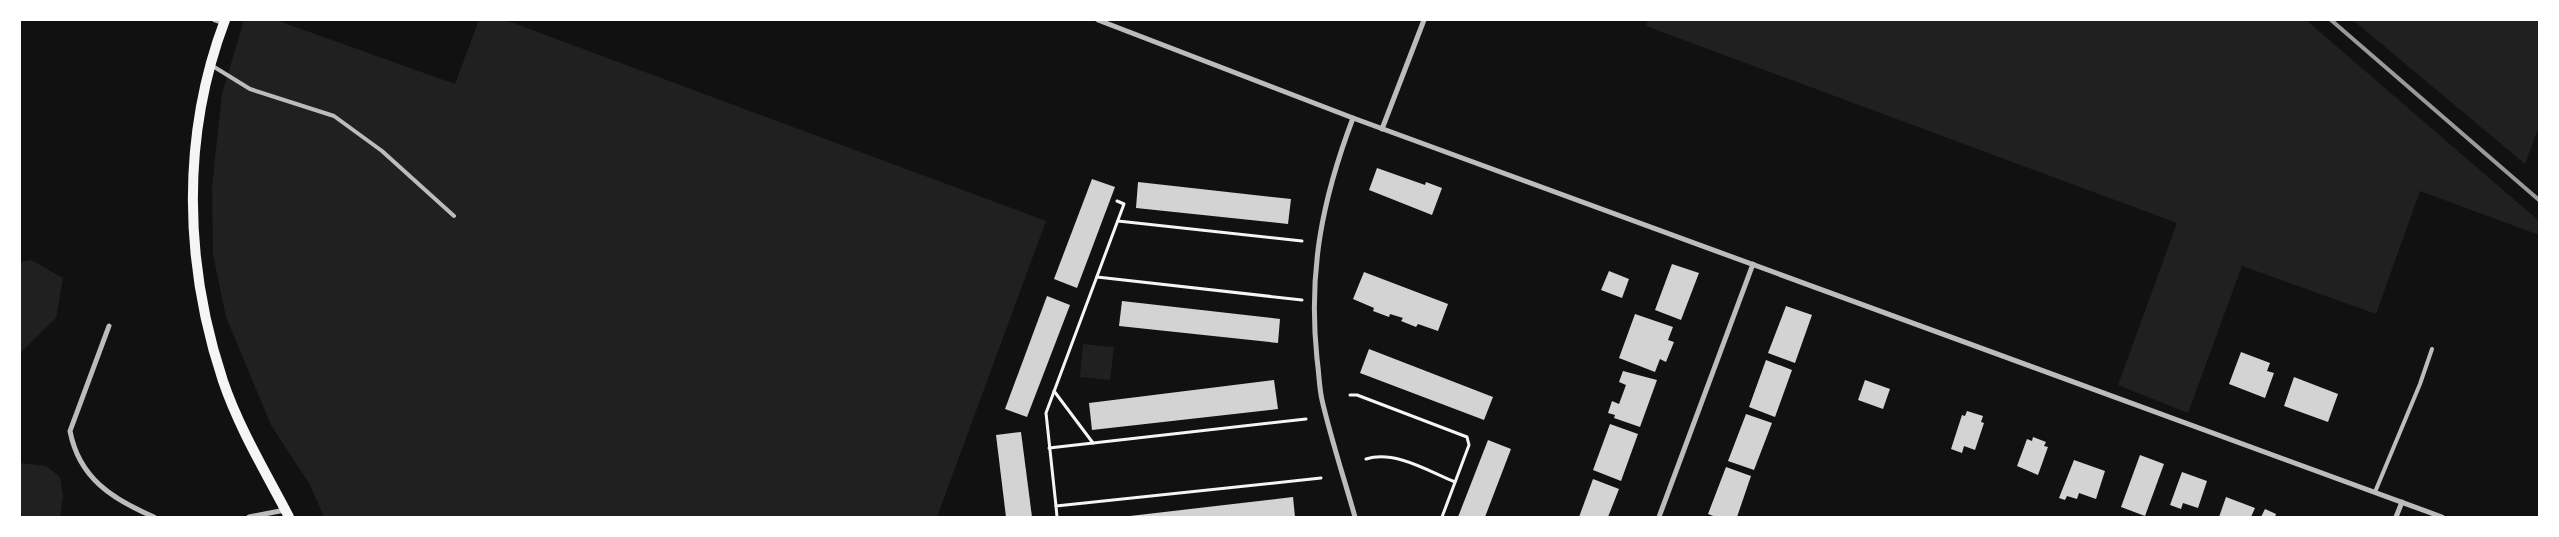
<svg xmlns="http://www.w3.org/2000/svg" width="2559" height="537" viewBox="0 0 2559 537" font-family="Overpass,sans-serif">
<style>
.green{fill:#202020}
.building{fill:#d3d3d3}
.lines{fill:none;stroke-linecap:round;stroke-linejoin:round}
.path{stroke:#f5f5f5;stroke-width:3}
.service{stroke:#bcbcbc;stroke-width:4}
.minor{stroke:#bcbcbc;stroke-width:5}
.secondary{stroke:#f5f5f5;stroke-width:10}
.rail{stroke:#9a9a9a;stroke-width:4}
</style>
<rect width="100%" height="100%" fill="#111"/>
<g class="green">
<path d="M 244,20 L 276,20 L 455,84 L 479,20 L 505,20 L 1046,221 L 937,517 L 324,517 L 310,485 L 271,425 L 226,317 L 213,255 L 212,187 L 222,94 Z"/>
<path d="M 1648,20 L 2306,20 L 2539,221 L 2539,235 L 2420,191 L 2376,314 L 2242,266 L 2188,413 L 2118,385 L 2177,223 L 1646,26 Z"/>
<path d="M 2353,20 L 2539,20 L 2539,126 L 2525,164 Z"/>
<path d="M 31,260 L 63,278 L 56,318 L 20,353 L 20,262 Z"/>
<path d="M 1083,344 L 1114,347 L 1110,380 L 1080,377 Z"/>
<path d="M 20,463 L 46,466 L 60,477 L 63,496 L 60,517 L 20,517 Z"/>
</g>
<g class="building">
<path d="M 1377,168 L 1425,185 L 1426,182 L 1442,188 L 1432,215 L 1369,190 Z"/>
<path d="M 1092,179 L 1115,187 L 1077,288 L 1054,279 Z"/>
<path d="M 1138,182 L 1291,199 L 1288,224 L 1136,208 Z"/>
<path d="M 1672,264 L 1699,273 L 1681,320 L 1655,310 Z"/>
<path d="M 1609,271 L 1629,279 L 1622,298 L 1601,290 Z"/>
<path d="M 1364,272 L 1448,304 L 1438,331 L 1418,324 L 1416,327 L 1401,321 L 1403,318 L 1390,314 L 1389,317 L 1373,311 L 1374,308 L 1353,299 Z"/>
<path d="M 1047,296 L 1070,305 L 1027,417 L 1005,409 Z"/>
<path d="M 1122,301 L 1280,319 L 1278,343 L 1119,326 Z"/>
<path d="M 1786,306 L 1812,315 L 1795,363 L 1768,353 Z"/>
<path d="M 1635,314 L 1673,327 L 1668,340 L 1674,342 L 1666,362 L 1660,359 L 1655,372 L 1619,358 Z"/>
<path d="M 1369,349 L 1493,397 L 1484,420 L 1360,373 Z"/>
<path d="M 2241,352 L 2270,363 L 2267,371 L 2274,373 L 2265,398 L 2229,384 Z"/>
<path d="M 1766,360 L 1792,370 L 1775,417 L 1749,407 Z"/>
<path d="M 1623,371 L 1657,380 L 1640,427 L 1614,418 L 1615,415 L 1608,413 L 1612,401 L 1619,404 L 1626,385 L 1619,382 Z"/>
<path d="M 2294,377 L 2338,394 L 2328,422 L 2284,406 Z"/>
<path d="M 1274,380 L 1278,409 L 1092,430 L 1089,403 Z"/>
<path d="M 1865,380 L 1890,389 L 1883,409 L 1858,400 Z"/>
<path d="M 1967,411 L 1983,416 L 1981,422 L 1984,423 L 1975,450 L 1964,446 L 1962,453 L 1951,449 L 1962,415 L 1965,416 Z"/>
<path d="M 1746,414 L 1772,423 L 1754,470 L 1728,461 Z"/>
<path d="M 1610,424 L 1638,434 L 1621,481 L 1593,470 Z"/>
<path d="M 1021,432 L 1032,517 L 1006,517 L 996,435 Z"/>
<path d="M 2033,437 L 2046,442 L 2044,446 L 2048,447 L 2038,475 L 2017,466 L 2027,439 L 2032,441 Z"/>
<path d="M 1488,440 L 1511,449 L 1485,517 L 1458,517 Z"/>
<path d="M 2140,455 L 2164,464 L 2145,516 L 2121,507 Z"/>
<path d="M 2074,460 L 2105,471 L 2096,499 L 2079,493 L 2077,499 L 2067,496 L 2065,500 L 2059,498 Z"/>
<path d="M 1726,467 L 1751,476 L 1737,517 L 1716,517 L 1708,514 Z"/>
<path d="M 2182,472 L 2207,481 L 2198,508 L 2183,503 L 2181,509 L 2170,505 Z"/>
<path d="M 1593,479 L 1619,489 L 1608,517 L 1579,517 Z"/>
<path d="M 1293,497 L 1295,517 L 1130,517 L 1130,516 Z"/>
<path d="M 2226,497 L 2255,508 L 2251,517 L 2219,517 Z"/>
<path d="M 2265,509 L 2276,514 L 2275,517 L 2261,517 Z"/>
</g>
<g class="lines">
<g class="path">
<path d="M 1118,221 L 1302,241"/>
<path d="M 1097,277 L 1302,300"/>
<path d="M 1054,391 L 1093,443"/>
<path d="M 1350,395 L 1357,395 L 1467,437 L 1469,445 L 1442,517"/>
<path d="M 1049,448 L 1306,419"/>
<path d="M 1366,459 C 1395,450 1428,471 1455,482"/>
<path d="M 1056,506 L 1046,413 L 1124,204 L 1117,201"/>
<path d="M 1057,517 L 1056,506 L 1321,478"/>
</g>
<g class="service">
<path d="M 211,65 L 250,89 L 334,116 L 382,151 L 454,216"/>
<path d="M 2375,492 L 2420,384 L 2432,349"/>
</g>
<g class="minor">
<path d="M 215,20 L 224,23"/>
<path d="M 1098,20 L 1353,118 L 2442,517"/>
<path d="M 1353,118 C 1322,200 1308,271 1317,359 C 1319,372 1319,387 1322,400 C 1331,439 1344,478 1355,517"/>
<path d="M 1382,129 L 1424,20"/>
<path d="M 109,326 L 70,431 C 79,478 112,499 154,517"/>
<path d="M 249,517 L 285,510"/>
<path d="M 1659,517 L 1753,264"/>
<path d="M 2396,517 L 2402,502"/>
</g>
<path class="secondary" d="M 225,20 C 181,136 184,264 223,381 C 239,428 266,473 289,517"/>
<path class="rail" d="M 2331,20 L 2539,200"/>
</g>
<rect width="2559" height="537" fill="none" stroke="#ffffff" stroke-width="42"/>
</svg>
